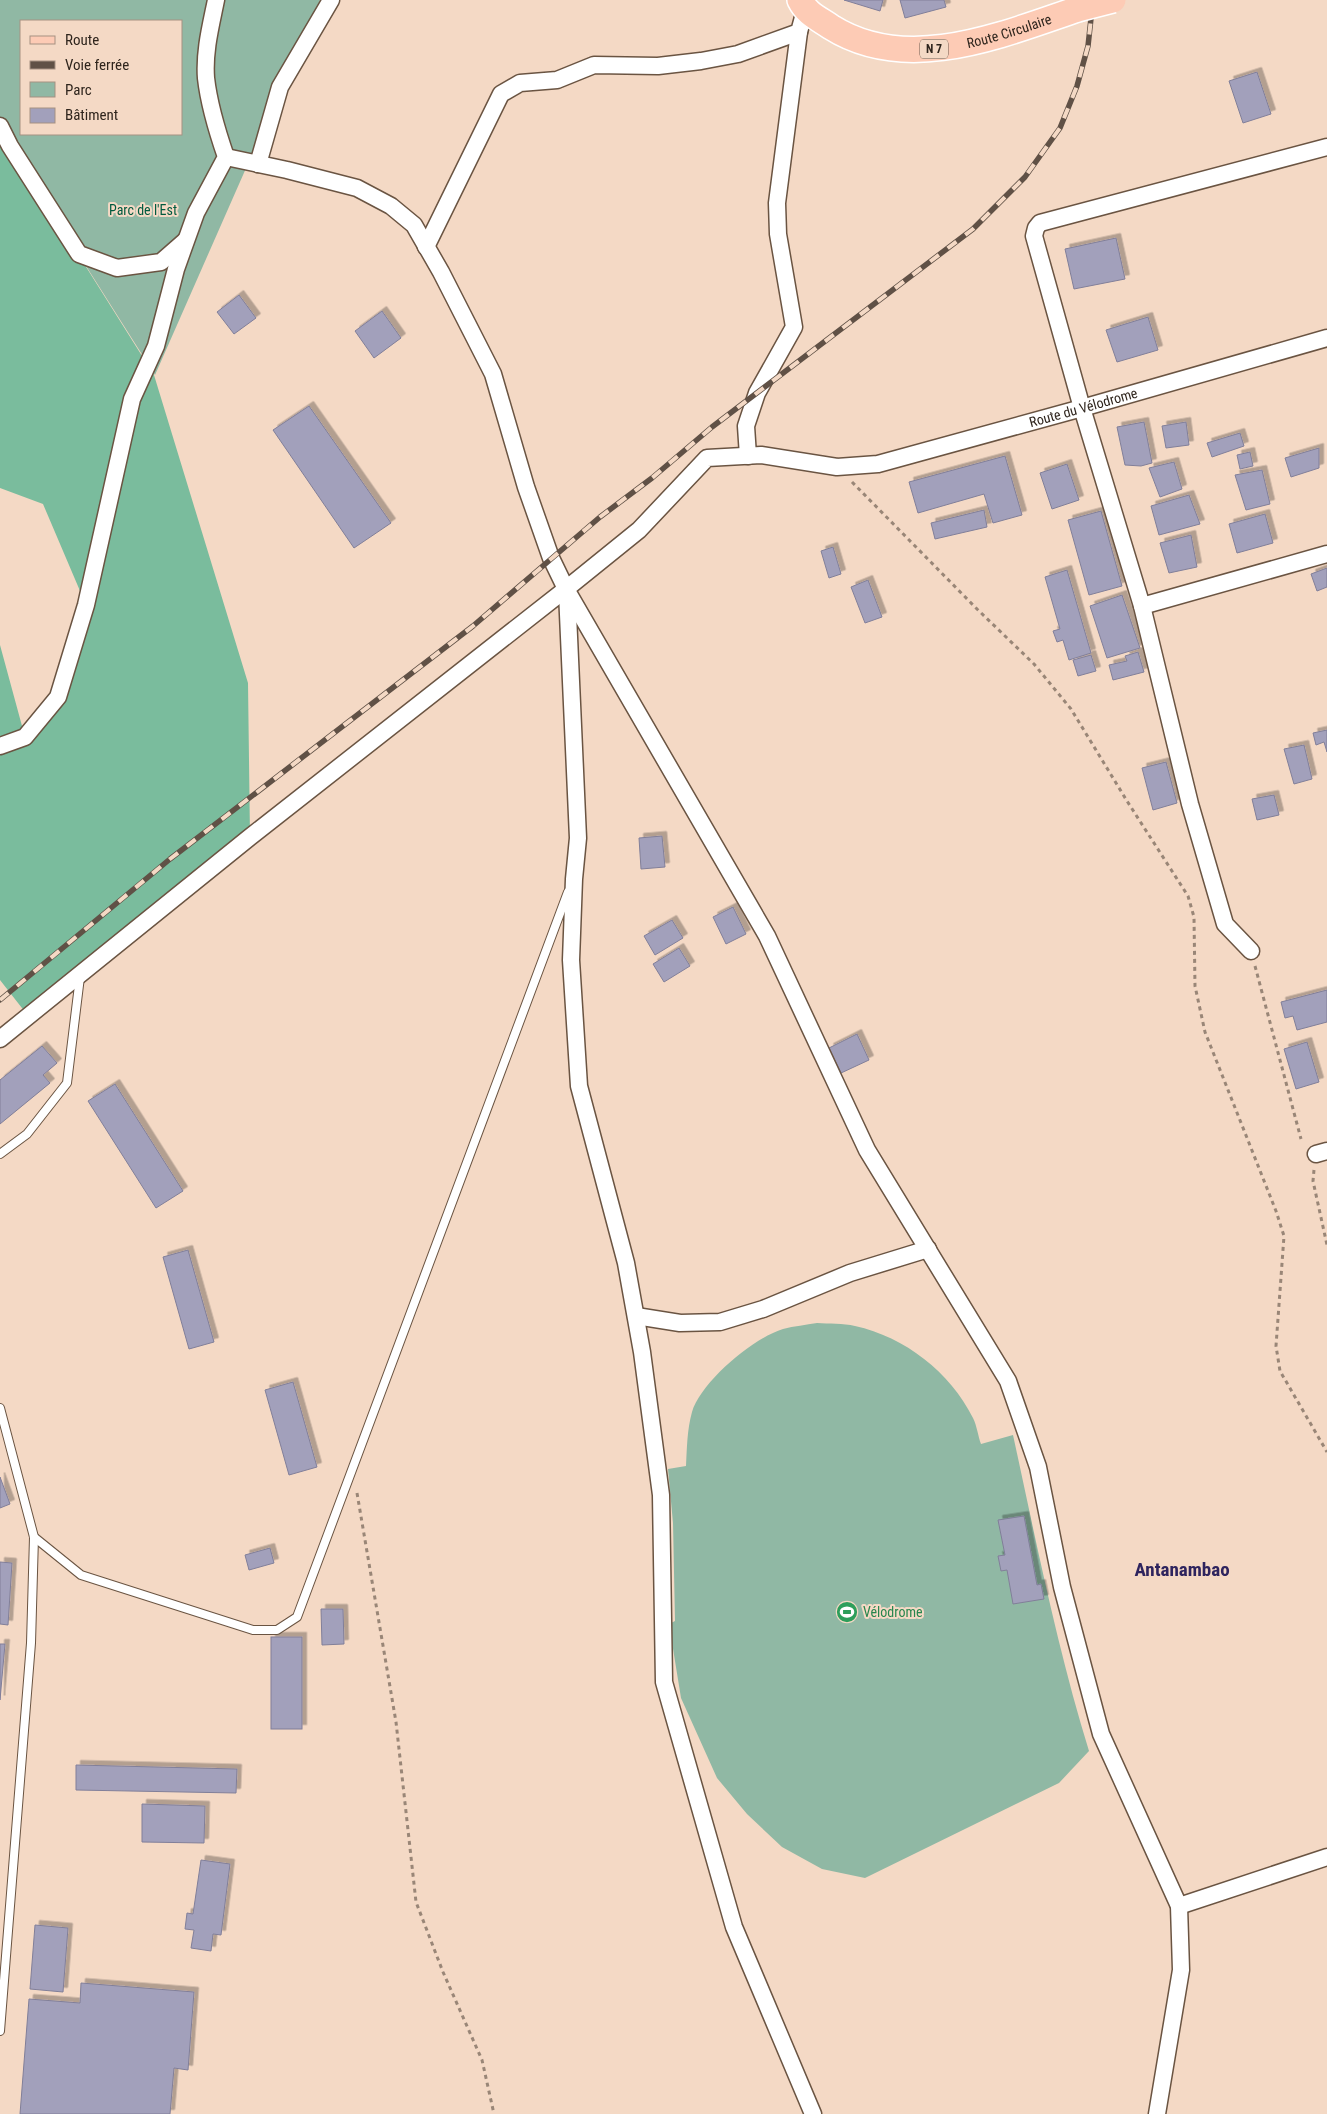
<svg xmlns="http://www.w3.org/2000/svg" width="1327" height="2114" viewBox="0 0 1327 2114" font-family="'Roboto Condensed',sans-serif">
<style>
.green{fill:#90b8a4;fill-rule:evenodd}
.forest{fill:#7abc9d}
.building{fill:#a2a0bb;stroke:#817f99;filter:url(#shadow)}
.lines{fill:none;stroke-linecap:round;stroke-linejoin:round}
.lane-casing{stroke:#6a5442;stroke-width:10}
.street-casing{stroke:#6a5442;stroke-width:19}
.primary-casing{stroke:#fff;stroke-width:28}
.path{stroke:#998677;stroke-width:3;stroke-dasharray:4 4;stroke-linecap:butt}
.lane{stroke:#fff;stroke-width:8}
.street{stroke:#fff;stroke-width:16}
.primary{stroke:#fdcbb5;stroke-width:25}
.rail-casing{stroke:#605146;stroke-width:5.5}
.rail{stroke:#f4d9c5;stroke-width:4;stroke-dasharray:11;stroke-linecap:butt}
.primary-bridge-casing{stroke:#fff;stroke-width:28;stroke-linecap:butt}
.primary-bridge{stroke:#fdcbb5;stroke-width:25}
.labels{text-anchor:middle;dominant-baseline:central;stroke-width:4;stroke-linejoin:round;paint-order:stroke}
.shield{fill:#f4d9c5;stroke:#6a5b4f;stroke-width:1}
.shield-label{font-size:12px;font-weight:bold;fill:#2f251d}
.street-label{font-size:14px;fill:#2f251d;stroke:#f4d9c5}
.park-label{font-size:14px;fill:#005a3e;stroke:#f4d9c5}
.leisure-label{font-size:14px;fill:#27864d;stroke:#f4d9c5;text-anchor:start}
.district-label{font-size:19px;font-weight:bold;fill:#2e245e;stroke:#f4d9c5}
</style>
<defs>
<filter id="shadow"><feDropShadow dx="4.5" dy="-4.5" stdDeviation="0" flood-color="#0004"/></filter>
</defs>
<rect width="100%" height="100%" fill="#f4d9c5"/>
<g class="green">
<path d="M 0,0 L 320,0 L 155,375 L 0,130 ZM 21,21 L 181,21 L 181,134 L 21,134 Z"/>
<path d="M 817,1323 C 829,1324 843,1323 855,1326 C 905,1337 950,1372 973,1418 C 977,1426 978,1436 981,1444 L 1013,1435 C 1036,1541 1057,1647 1089,1751 L 1059,1783 L 865,1878 L 822,1869 L 782,1847 L 747,1814 L 717,1778 L 681,1698 L 669,1624 L 675,1621 L 673,1523 L 668,1469 L 686,1466 C 687,1448 687,1430 692,1412 C 701,1382 753,1338 783,1329 C 794,1326 806,1325 817,1323 Z"/>
</g>
<path class="forest" d="M 0,130 L 154,375 L 248,683 L 250,837 L 29,1017 L 0,980 L 0,645 L 25,737 L 58,697 L 86,605 L 43,504 L 0,488 Z"/>
<g class="building">
<path d="M 844,0 L 883,0 L 880,11 Z"/>
<path d="M 900,0 L 944,0 L 946,7 L 905,18 Z"/>
<path d="M 1257,72 L 1271,114 L 1243,123 L 1229,81 Z"/>
<path d="M 1116,238 L 1125,279 L 1074,289 L 1065,249 Z"/>
<path d="M 239,295 L 256,318 L 234,334 L 217,312 Z"/>
<path d="M 382,311 L 401,338 L 374,358 L 355,331 Z"/>
<path d="M 1148,317 L 1158,350 L 1117,362 L 1106,330 Z"/>
<path d="M 309,406 L 391,523 L 354,548 L 273,430 Z"/>
<path d="M 1144,422 L 1152,463 L 1141,466 L 1125,465 L 1117,427 Z"/>
<path d="M 1186,422 L 1189,445 L 1166,448 L 1162,426 Z"/>
<path d="M 1240,433 L 1244,446 L 1212,457 L 1207,443 Z"/>
<path d="M 1319,448 L 1319,468 L 1291,477 L 1285,458 Z"/>
<path d="M 1250,452 L 1253,466 L 1240,469 L 1237,455 Z"/>
<path d="M 1005,456 L 1022,515 L 993,523 L 984,494 L 918,513 L 909,482 Z"/>
<path d="M 1174,462 L 1182,489 L 1160,497 L 1149,468 Z"/>
<path d="M 1067,464 L 1079,500 L 1052,509 L 1040,473 Z"/>
<path d="M 1262,470 L 1270,504 L 1246,510 L 1235,475 Z"/>
<path d="M 1189,495 L 1200,524 L 1159,535 L 1151,506 Z"/>
<path d="M 984,510 L 987,527 L 935,539 L 931,523 Z"/>
<path d="M 1101,511 L 1122,586 L 1089,595 L 1068,520 Z"/>
<path d="M 1265,514 L 1273,543 L 1237,553 L 1229,524 Z"/>
<path d="M 1191,535 L 1197,567 L 1169,573 L 1160,543 Z"/>
<path d="M 833,547 L 841,574 L 829,578 L 821,551 Z"/>
<path d="M 1327,568 L 1327,587 L 1317,591 L 1311,574 Z"/>
<path d="M 1067,570 L 1091,653 L 1069,660 L 1063,640 L 1057,642 L 1053,631 L 1060,629 L 1045,577 Z"/>
<path d="M 868,580 L 882,617 L 865,623 L 851,587 Z"/>
<path d="M 1122,595 L 1140,648 L 1107,658 L 1090,606 Z"/>
<path d="M 1138,652 L 1144,672 L 1113,680 L 1109,665 L 1127,661 L 1125,656 Z"/>
<path d="M 1091,655 L 1096,671 L 1078,676 L 1073,660 Z"/>
<path d="M 1327,730 L 1327,752 L 1324,742 L 1316,745 L 1313,733 Z"/>
<path d="M 1304,745 L 1312,779 L 1294,784 L 1284,749 Z"/>
<path d="M 1166,762 L 1177,803 L 1153,810 L 1142,768 Z"/>
<path d="M 1274,795 L 1279,815 L 1257,820 L 1252,799 Z"/>
<path d="M 662,836 L 665,867 L 641,869 L 639,838 Z"/>
<path d="M 733,907 L 746,934 L 726,944 L 713,917 Z"/>
<path d="M 672,920 L 683,938 L 655,955 L 644,936 Z"/>
<path d="M 679,948 L 690,966 L 664,982 L 653,964 Z"/>
<path d="M 1327,990 L 1327,1022 L 1297,1030 L 1293,1016 L 1285,1018 L 1281,1002 Z"/>
<path d="M 857,1034 L 869,1060 L 841,1073 L 829,1048 Z"/>
<path d="M 1307,1042 L 1319,1082 L 1296,1089 L 1284,1049 Z"/>
<path d="M 42,1046 L 57,1063 L 43,1075 L 50,1083 L 0,1124 L 0,1080 Z"/>
<path d="M 115,1084 L 183,1191 L 156,1208 L 88,1101 Z"/>
<path d="M 188,1250 L 214,1342 L 189,1349 L 163,1257 Z"/>
<path d="M 293,1382 L 317,1467 L 289,1475 L 265,1390 Z"/>
<path d="M 0,1477 L 10,1504 L 0,1508 Z"/>
<path d="M 1024,1516 L 1037,1585 L 1041,1584 L 1044,1599 L 1013,1604 L 1007,1570 L 1001,1571 L 998,1556 L 1005,1555 L 998,1520 Z"/>
<path d="M 270,1548 L 274,1563 L 249,1570 L 245,1555 Z"/>
<path d="M 0,1562 L 12,1563 L 8,1625 L 0,1624 Z"/>
<path d="M 321,1609 L 343,1609 L 344,1644 L 322,1645 Z"/>
<rect x="271" y="1637" width="31" height="92"/>
<path d="M 0,1644 L 5,1644 L 0,1700 Z"/>
<path d="M 76,1765 L 237,1769 L 236,1793 L 76,1790 Z"/>
<path d="M 142,1804 L 205,1806 L 204,1843 L 142,1842 Z"/>
<path d="M 201,1860 L 230,1864 L 221,1935 L 213,1934 L 211,1951 L 191,1948 L 194,1930 L 185,1929 L 187,1913 L 193,1914 Z"/>
<path d="M 35,1925 L 68,1928 L 63,1992 L 30,1989 Z"/>
<path d="M 81,1983 L 194,1992 L 188,2070 L 174,2068 L 170,2114 L 20,2114 L 29,1999 L 80,2003 Z"/>
</g>
<g class="lines">
<g class="lane-casing">
<g id="lane">
<path d="M 0,1154 L 27,1134 L 67,1083 L 80,977"/>
<path d="M 0,1408 L 34,1537 L 31,1643 L 0,2031"/>
<path d="M 34,1537 L 81,1575 L 253,1630 L 277,1630 L 297,1617 L 568,892"/>
</g>
</g>
<g class="street-casing">
<g id="street">
<path d="M 0,126 L 10,146 L 79,254 L 117,268 L 161,262 L 185,241"/>
<path d="M 226,157 L 287,170 L 357,188 L 391,206 L 414,225 L 441,272 L 493,374 L 526,487 L 551,558 L 566,589 L 767,936 L 867,1150 L 1008,1381 L 1038,1467 L 1062,1587 L 1101,1734 L 1179,1906 L 1181,1970 L 1157,2114"/>
<path d="M 258,164 L 280,87 L 331,0"/>
<path d="M 426,247 L 501,94 L 520,83 L 557,80 L 594,65 L 658,66 L 701,61 L 738,54 L 799,32 L 805,10"/>
<path d="M 748,456 L 746,426 L 757,393 L 794,327 L 778,234 L 777,203 L 799,32"/>
<path d="M 567,592 L 578,838 L 574,879 L 571,960 L 579,1086 L 626,1263 L 642,1352 L 661,1495 L 664,1682 L 734,1927 L 813,2114"/>
<path d="M 1142,606 L 1327,554"/>
<path d="M 0,746 L 25,737 L 58,697 L 86,605 L 132,399 L 156,346 L 176,269 L 196,213 L 226,157 C 217,131 209,105 206,78 C 204,51 211,25 216,0"/>
<path d="M 1251,951 L 1225,924 L 1190,804 L 1142,606 L 1082,408 L 1034,236 L 1036,228 L 1040,223 L 1327,147"/>
<path id="s1" d="M 0,1039 L 250,837 L 566,589 L 639,530 L 707,458 L 761,455 L 837,467 L 878,464 L 1082,408 L 1327,338"/>
<path d="M 1316,1154 L 1327,1151"/>
<path d="M 636,1316 L 680,1323 L 720,1322 L 763,1309 L 850,1273 L 928,1249"/>
<path d="M 1179,1906 L 1327,1857"/>
</g>
</g>
<g class="primary-casing">
<g id="primary">
<path id="s2" d="M 800,0 C 807,14 818,18 831,27 C 907,75 1001,35 1078,9"/>
</g>
</g>
<g class="path">
<path d="M 852,482 L 977,609 L 1034,664 L 1071,709 L 1127,801 L 1188,896 L 1194,917 L 1195,986 L 1205,1032 L 1276,1211 L 1284,1236 L 1276,1346 L 1280,1371 L 1327,1452"/>
<path d="M 1255,966 L 1301,1139"/>
<path d="M 1314,1170 L 1313,1181 L 1327,1245"/>
<path d="M 357,1493 L 396,1722 L 416,1902 L 443,1972 L 482,2060 L 494,2114"/>
</g>
<use href="#lane" class="lane"/>
<use href="#street" class="street"/>
<use href="#primary" class="primary"/>
<g class="rail-casing">
<path id="rail" d="M 0,1000 L 170,859 L 473,626 L 600,517 L 652,478 L 712,427 L 973,229 L 1025,177 L 1060,128 L 1077,86 L 1088,46 L 1093,0"/>
</g>
<use href="#rail" class="rail"/>
<g class="primary-bridge-casing">
<path id="primary-bridge" d="M 1078,9 L 1113,0"/>
</g>
<use href="#primary-bridge" class="primary-bridge"/>
</g>
<defs>
<g id="stadium-disc" transform="scale(1.125)"><circle r="9.5" fill="#2e9e5b" stroke="#f4d9c5"/><path d="M0-5a6.5 5 0 1 0 0 10a6.5 5 0 1 0 0-10ZM-3.5-1.8h7v3.6h-7Z" fill="#fff"/></g>
</defs>
<g fill-rule="evenodd">
<use href="#stadium-disc" x="847" y="1612"/>
</g>
<g class="labels">
<rect class="shield" x="920" y="39.5" width="28" height="19" rx="4"/>
<g class="shield-label">
<text x="934" y="49">N 7</text>
</g>
<g class="street-label">
<text stroke="none"><textPath href="#s2" startOffset="226">Route Circulaire</textPath></text>
<text stroke="none"><textPath href="#s1" startOffset="1301">Route du Vélodrome</textPath></text>
</g>
<g class="park-label">
<text x="143" y="210">Parc de l'Est</text>
</g>
<g class="leisure-label">
<text x="863" y="1612">Vélodrome</text>
</g>
<g class="district-label">
<text x="1182" y="1569">Antanambao</text>
</g>
</g>
<rect x="20" y="20" width="162" height="115" fill="#f4d9c5" stroke="#a59182"/>
<rect x="30" y="36" width="25" height="8" fill="#fdcbb5" stroke="#a59182"/>
<text x="65" y="45" font-size="15" fill="#2f251d">Route</text>
<rect x="30" y="61" width="25" height="8" fill="#605146" stroke="#a59182"/>
<text x="65" y="70" font-size="15" fill="#2f251d">Voie ferrée</text>
<rect x="30" y="82" width="25" height="15" fill="#90b8a4" stroke="#a59182"/>
<text x="65" y="95" font-size="15" fill="#2f251d">Parc</text>
<rect x="30" y="108" width="25" height="15" fill="#a2a0bb" stroke="#a59182"/>
<text x="65" y="120" font-size="15" fill="#2f251d">Bâtiment</text>
</svg>
